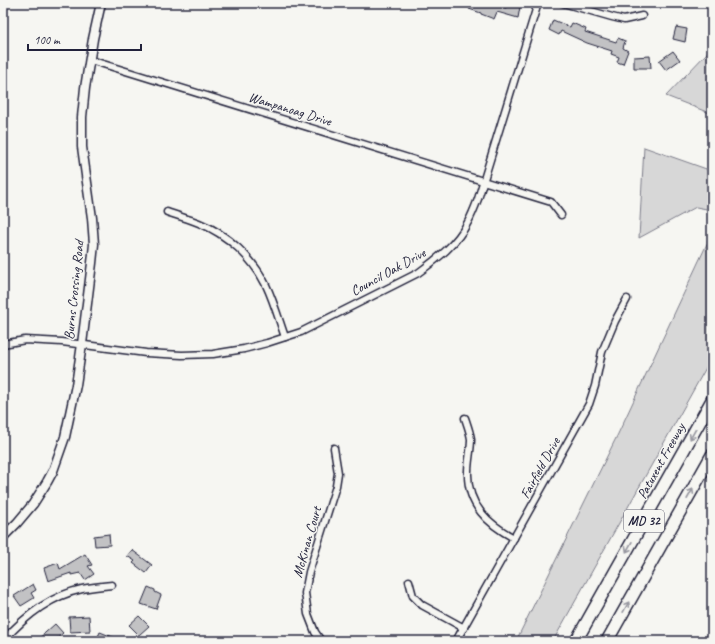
<svg xmlns="http://www.w3.org/2000/svg" width="715" height="644" viewBox="0 0 715 644" font-family="Caveat,sans-serif">
<style>
.green{fill:#d7d7d7;stroke:#7c7c89}
.building{fill:#c2c2c4;stroke:#22223b}
.lines{fill:none;stroke-linecap:round;stroke-linejoin:round}
.minor-casing{stroke:#22223b;stroke-width:9}
.tertiary-casing{stroke:#22223b;stroke-width:11}
.motorway-casing{stroke:#22223b;stroke-width:14}
.minor{stroke:#f6f6f2;stroke-width:6}
.tertiary{stroke:#f6f6f2;stroke-width:8}
.motorway{stroke:#f6f6f2;stroke-width:11}
.oneway{stroke:#9797a0}
.labels{text-anchor:middle;dominant-baseline:central;stroke-width:3;stroke-linejoin:round;paint-order:stroke}
.shield{fill:#f6f6f2;stroke:#626272;stroke-width:1}
.shield-label{font-size:13px;font-weight:bold;fill:#22223b}
.street-label{font-size:14px;fill:#22223b;stroke:#f6f6f2}
</style>
<rect width="100%" height="100%" fill="#f6f6f2"/>
<filter id="ink" filterUnits="userSpaceOnUse"><feTurbulence type="fractalNoise" baseFrequency=".025" numOctaves="2"/><feDisplacementMap in="SourceGraphic" scale="8" xChannelSelector="R" yChannelSelector="G"/><feConvolveMatrix kernelMatrix="1 2 1 2 8 2 1 2 1" color-interpolation-filters="sRGB"/></filter>
<g filter="url(#ink)">
<g class="green">
<path d="M 712,43 L 712,114 L 666,96 L 707,53 Z"/>
<path d="M 644,147 L 712,171 L 712,210 L 696,207 L 639,238 Z"/>
<path d="M 712,233 L 712,357 L 553,641 L 516,641 L 618,434 Z"/>
</g>
<g class="building">
<path d="M 471,3 L 493,3 L 506,8 L 507,4 L 520,7 L 518,18 L 497,12 L 494,19 L 481,14 L 481,13 L 469,9 Z"/>
<path d="M 553,20 L 570,27 L 572,23 L 586,29 L 585,32 L 616,42 L 618,38 L 625,41 L 623,48 L 628,51 L 623,64 L 617,62 L 619,57 L 611,54 L 612,51 L 587,43 L 561,31 L 559,35 L 549,30 Z"/>
<path d="M 676,27 L 687,29 L 685,42 L 673,39 Z"/>
<path d="M 673,51 L 680,60 L 666,70 L 659,61 Z"/>
<path d="M 650,56 L 651,68 L 634,68 L 634,57 Z"/>
<path d="M 109,534 L 110,545 L 95,546 L 94,536 Z"/>
<path d="M 132,550 L 152,565 L 146,573 L 133,563 L 135,561 L 127,556 Z"/>
<path d="M 85,554 L 92,565 L 88,566 L 94,574 L 85,580 L 80,573 L 71,575 L 71,573 L 48,581 L 44,568 L 58,563 L 60,569 Z"/>
<path d="M 33,584 L 36,590 L 31,593 L 34,598 L 21,606 L 14,596 Z"/>
<path d="M 148,587 L 155,590 L 155,592 L 161,595 L 156,609 L 141,604 Z"/>
<path d="M 89,616 L 90,631 L 70,632 L 69,617 Z"/>
<path d="M 139,616 L 149,626 L 139,635 L 129,625 Z"/>
<path d="M 55,624 L 63,633 L 54,641 L 36,641 Z"/>
<path d="M 100,632 L 123,641 L 96,641 Z"/>
</g>
<g class="lines">
<g class="minor-casing">
<g id="minor">
<path d="M 563,3 L 612,17 L 624,20 L 642,16"/>
<path d="M 90,60 L 551,202 L 561,215"/>
<path d="M 167,212 C 178,216 189,219 199,223 C 227,234 253,258 266,285 C 274,302 279,320 285,337"/>
<path d="M 3,344 L 25,340 L 62,342 L 146,353 L 182,355 L 213,354 L 244,349 L 267,343 L 301,332 L 418,273 C 437,259 457,244 468,222 C 472,215 475,207 478,199 L 538,3"/>
<path d="M 465,418 C 467,424 470,432 471,439 C 471,450 468,461 468,472 C 467,505 488,524 514,538"/>
<path d="M 409,581 L 413,596 L 422,605 L 464,628"/>
<path d="M 3,641 C 24,617 50,596 82,589 C 92,587 102,586 112,585"/>
<path d="M 321,641 L 315,632 L 308,614 L 305,593 L 309,572 L 336,486 L 338,473 L 334,448"/>
<path d="M 456,641 L 589,404 L 595,386 L 602,352 L 615,321 L 627,299"/>
</g>
</g>
<g class="tertiary-casing">
<path id="tertiary" d="M 3,537 L 17,523 L 33,504 L 47,482 L 53,471 L 65,437 L 76,385 L 82,344 L 92,263 L 94,244 L 92,218 L 82,147 L 82,117 L 85,88 L 93,39 L 101,3"/>
</g>
<g class="motorway-casing">
<g id="motorway">
<path d="M 576,641 L 712,400"/>
<path d="M 607,641 L 712,455"/>
</g>
</g>
<use href="#minor" class="minor"/>
<use href="#tertiary" class="tertiary"/>
<use href="#motorway" class="motorway"/>
</g>
<defs><path id="oneway-shaft" d="M-6 0H5M1.5-3L5.5 0L1.5 3" fill="none" stroke-width="1.6" stroke-linecap="round" stroke-linejoin="round"/></defs>
<g class="oneway">
<use href="#oneway-shaft" transform="translate(693 434) rotate(119)"/>
<use href="#oneway-shaft" transform="translate(690 494) rotate(-61)"/>
<use href="#oneway-shaft" transform="translate(629 547) rotate(119)"/>
<use href="#oneway-shaft" transform="translate(626 607) rotate(-61)"/>
</g>
</g>
<g class="labels">
<rect class="shield" x="624" y="510" width="40" height="22" rx="3"/>
<g class="shield-label">
<text x="644" y="521">MD 32</text>
</g>
<g class="street-label">
<text transform="translate(290 109) rotate(17)">Wampanoag Drive</text>
<text transform="translate(388 272) rotate(-29)">Council Oak Drive</text>
<text transform="translate(74 290) rotate(-84)">Burns Crossing Road</text>
<text transform="translate(661 461) rotate(-61)">Patuxent Freeway</text>
<text transform="translate(540 468) rotate(-61)">Fairfield Drive</text>
<text transform="translate(307 542) rotate(-74)">McKinan Court</text>
</g>
</g>
<rect width="715" height="644" fill="none" stroke="#f6f6f2" stroke-width="16"/>
<rect x="8" y="8" width="699" height="628" fill="none" stroke="#22223b" stroke-width="1.5" filter="url(#ink)"/>
<path d="M28 44v6h113v-6" fill="none" stroke="#22223b" stroke-width="2"/>
<text x="34" y="44" font-size="12" fill="#22223b" stroke="#f6f6f2" stroke-width="3" paint-order="stroke">100 m</text>
</svg>
